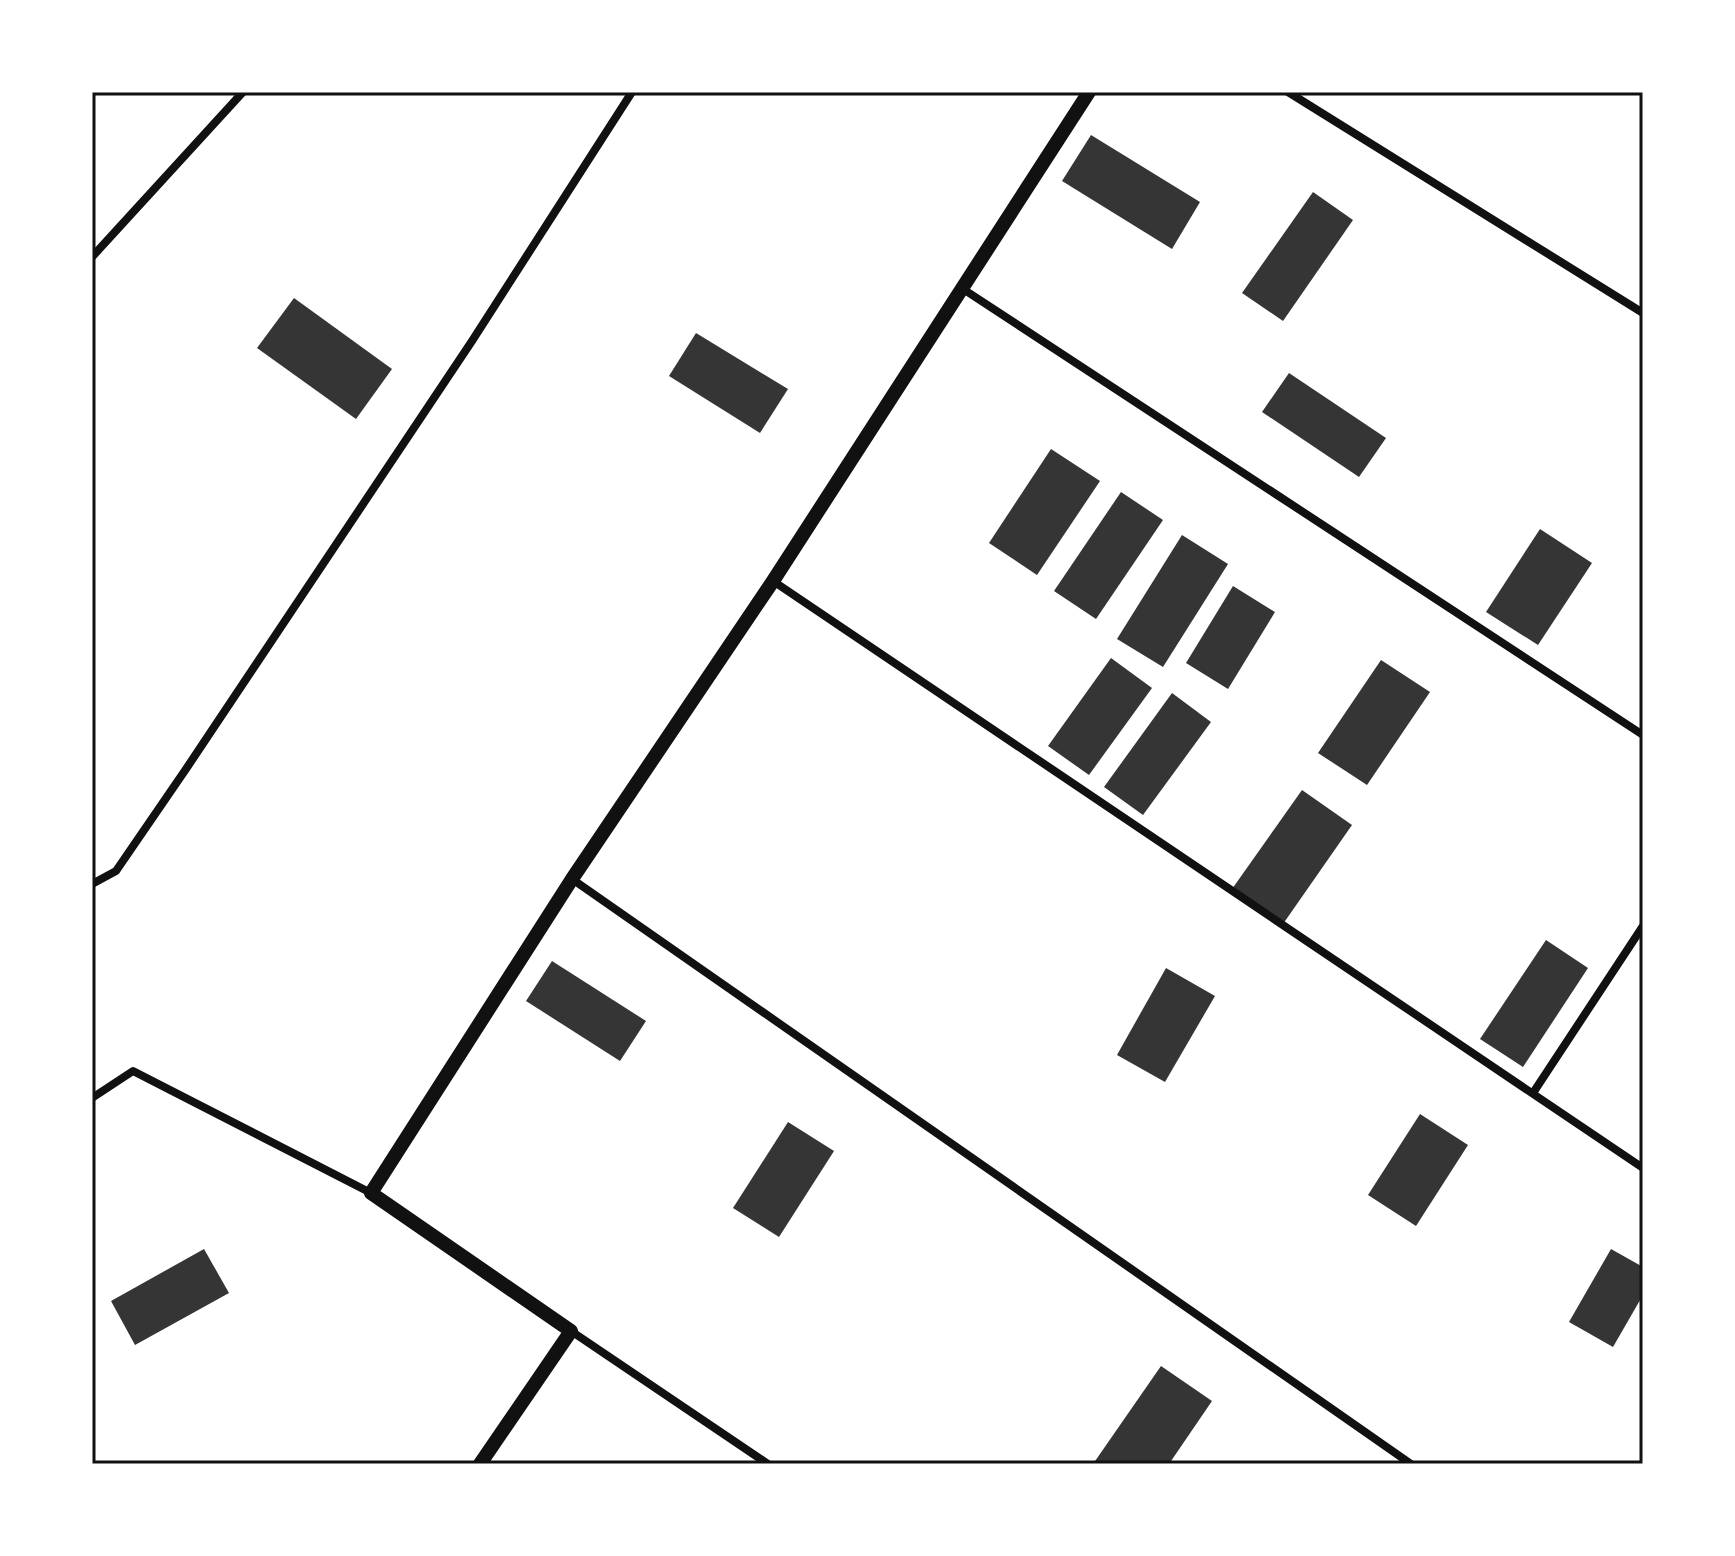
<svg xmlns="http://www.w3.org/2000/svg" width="1735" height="1556" viewBox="0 0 1735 1556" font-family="Cabin,sans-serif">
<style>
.building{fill:#353535}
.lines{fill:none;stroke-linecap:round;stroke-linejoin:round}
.minor{stroke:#111;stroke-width:8}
.tertiary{stroke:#111;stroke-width:14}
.neatline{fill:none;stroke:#111;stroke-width:3}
</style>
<rect width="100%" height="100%" fill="#fff"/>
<g class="building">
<path d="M 1091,135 L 1200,202 L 1172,249 L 1062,181 Z"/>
<path d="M 1313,192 L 1353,220 L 1283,321 L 1242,293 Z"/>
<path d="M 294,298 L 392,369 L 356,419 L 257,348 Z"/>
<path d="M 696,333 L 788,389 L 760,433 L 669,376 Z"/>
<path d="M 1289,373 L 1386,438 L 1359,477 L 1262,412 Z"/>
<path d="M 1051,449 L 1100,481 L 1037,575 L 989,543 Z"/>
<path d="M 1121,492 L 1163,520 L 1096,619 L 1054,591 Z"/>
<path d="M 1540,529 L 1592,563 L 1538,645 L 1486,612 Z"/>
<path d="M 1182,535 L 1228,564 L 1163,667 L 1117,639 Z"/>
<path d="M 1233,586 L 1275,612 L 1228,689 L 1186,663 Z"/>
<path d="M 1111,658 L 1152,688 L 1089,775 L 1048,746 Z"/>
<path d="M 1381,660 L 1430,692 L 1367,785 L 1318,753 Z"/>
<path d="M 1172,693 L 1211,722 L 1143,815 L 1104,787 Z"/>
<path d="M 1302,790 L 1352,825 L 1283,924 L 1232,889 Z"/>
<path d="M 1546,940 L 1588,968 L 1523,1067 L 1480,1039 Z"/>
<path d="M 552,961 L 646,1021 L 620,1061 L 526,1001 Z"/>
<path d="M 1166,968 L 1215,996 L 1165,1082 L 1117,1055 Z"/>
<path d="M 1420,1114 L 1468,1145 L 1416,1226 L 1368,1195 Z"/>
<path d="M 788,1122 L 834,1151 L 779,1237 L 733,1208 Z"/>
<path d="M 204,1249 L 229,1293 L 135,1345 L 111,1301 Z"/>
<path d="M 1611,1249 L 1643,1267 L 1643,1295 L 1613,1347 L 1569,1322 Z"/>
<path d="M 1161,1366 L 1212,1401 L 1169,1464 L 1093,1464 Z"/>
</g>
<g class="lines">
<g class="minor">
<path d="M 1288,92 L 1643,313"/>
<path d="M 92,257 L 243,92"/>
<path d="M 963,289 L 1643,735"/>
<path d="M 773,581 L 1643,1168"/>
<path d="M 572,879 L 1411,1464"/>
<path d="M 92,884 L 116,871 L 186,769 L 472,341 L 632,92"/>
<path d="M 1533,1093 L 1643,926"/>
<path d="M 92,1098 L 133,1071 L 371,1193"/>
<path d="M 571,1331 L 768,1464"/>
</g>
<path class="tertiary" d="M 480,1464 L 571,1331 L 371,1193 L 572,879 L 773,581 L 1089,92"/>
</g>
<rect width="1735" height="1556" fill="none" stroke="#ffffff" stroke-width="188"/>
<rect x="94" y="94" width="1547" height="1368" class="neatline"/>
</svg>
